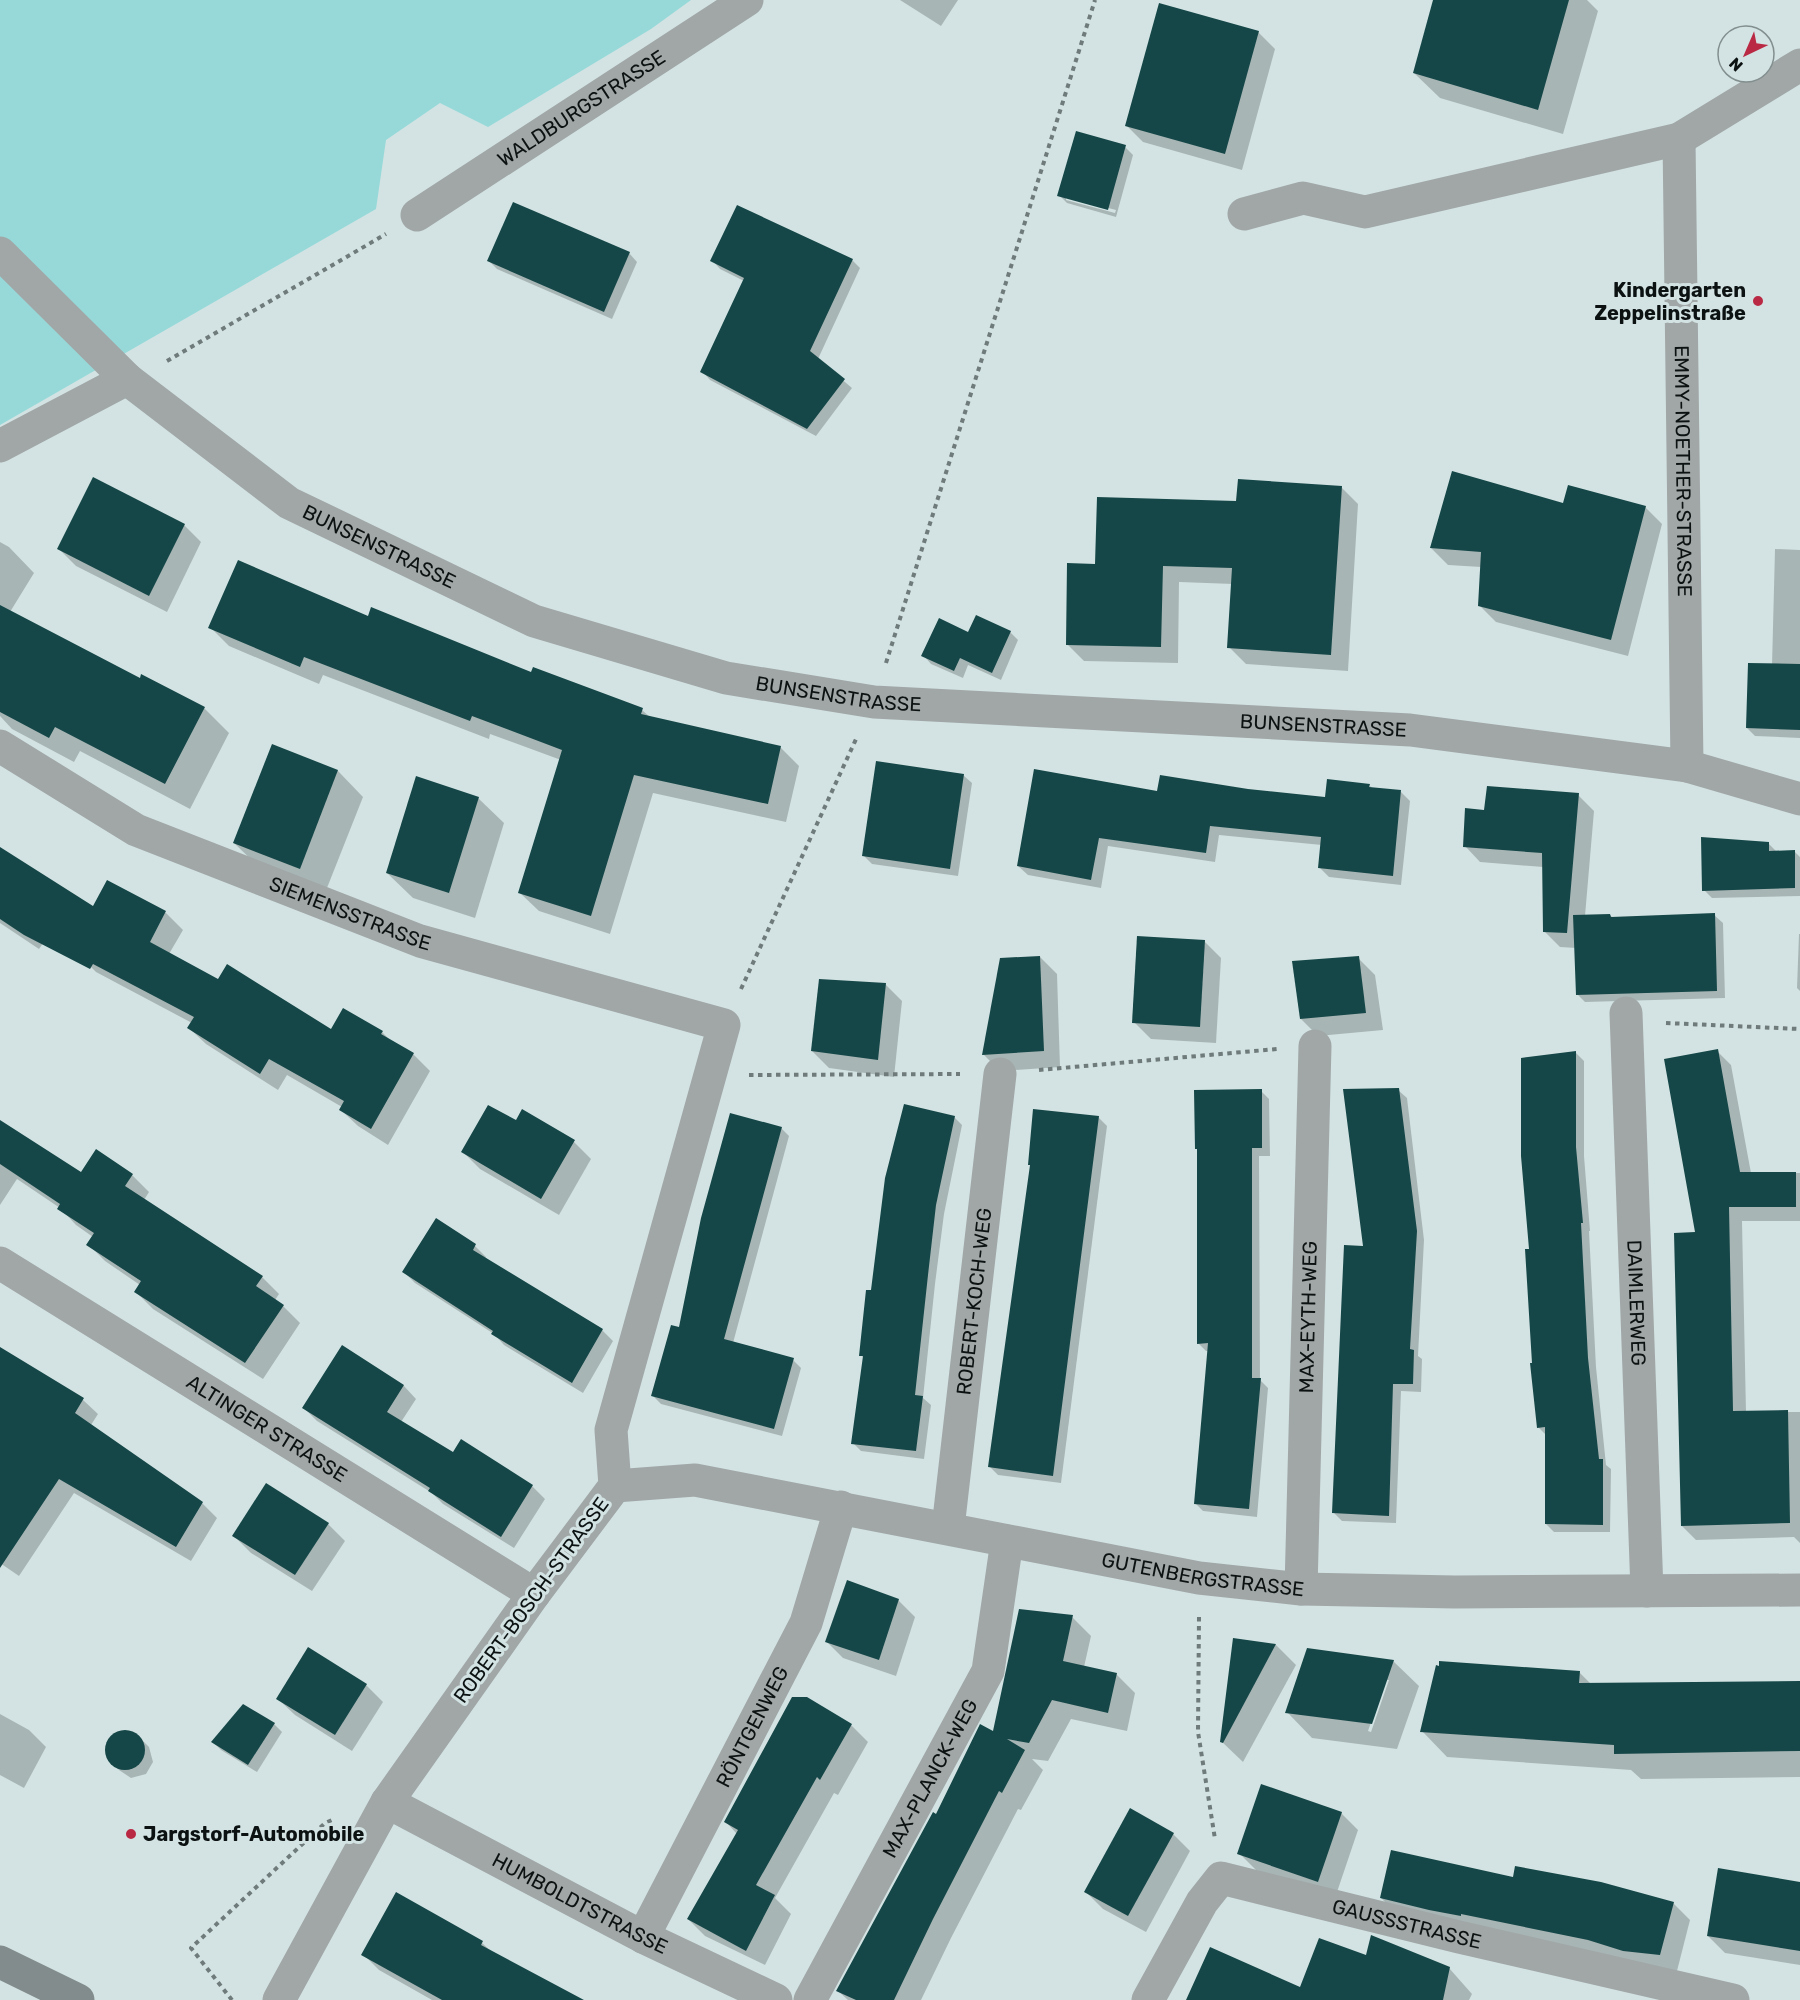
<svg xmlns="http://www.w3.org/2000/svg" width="1800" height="2000" viewBox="0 0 1800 2000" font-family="Rubik,sans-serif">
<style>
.green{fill:#97d9d9}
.shadow{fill:#0003;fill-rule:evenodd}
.building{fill:#164748}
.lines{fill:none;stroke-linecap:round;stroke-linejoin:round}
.path{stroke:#6f7a7a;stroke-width:4;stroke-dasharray:4.5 4.5;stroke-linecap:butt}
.street{stroke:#a1a7a7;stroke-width:33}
.secondary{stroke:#828c8c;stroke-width:33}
.poi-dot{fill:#ba2944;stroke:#d3e3e3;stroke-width:2}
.labels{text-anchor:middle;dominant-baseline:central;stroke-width:6;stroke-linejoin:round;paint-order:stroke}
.street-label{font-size:20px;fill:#0c1212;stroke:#d3e3e3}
.poi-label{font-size:20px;font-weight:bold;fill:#0c1212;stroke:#d3e3e3;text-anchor:end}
</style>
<rect width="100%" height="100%" fill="#d3e3e3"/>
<path class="green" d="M 0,0 L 691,0 L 651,29 L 488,127 L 440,103 L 386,140 L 376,209 L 0,425 Z"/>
<g class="shadow">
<path d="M 900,0 L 958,0 L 941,26 Z"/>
<path d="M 1435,0 L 1587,0 L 1598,11 L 1563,134 L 1440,98 L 1414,73 Z"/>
<path d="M 1258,32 L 1275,49 L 1242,170 L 1143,142 L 1126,125 Z"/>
<path d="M 1125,147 L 1133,155 L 1116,217 L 1067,203 L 1059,195 ZM 1066,197 L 1116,210 L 1115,213 L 1066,200 Z"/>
<path d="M 629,253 L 637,262 L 612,319 L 497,269 L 489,261 Z"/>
<path d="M 712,260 L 852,260 L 860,268 L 818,359 L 852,388 L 816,436 L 710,380 L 702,371 L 744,281 L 720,269 Z"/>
<path d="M 1341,487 L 1358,504 L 1348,671 L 1246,664 L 1229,647 L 1233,584 L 1179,582 L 1178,663 L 1084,661 L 1067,644 L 1096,566 L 1238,502 Z"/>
<path d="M 1564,505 L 1645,507 L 1662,524 L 1628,656 L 1496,622 L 1479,605 L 1481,567 L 1448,565 L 1431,548 Z"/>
<path d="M 184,525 L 201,542 L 167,612 L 76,566 L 59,549 Z"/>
<path d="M 0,542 L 9,547 L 34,573 L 10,612 L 140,680 L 204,708 L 229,733 L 190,809 L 80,751 L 74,762 L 12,729 L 0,716 Z"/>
<path d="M 1775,549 L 1800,550 L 1800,738 L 1755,736 L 1747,728 L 1772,665 Z"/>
<path d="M 369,618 L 642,710 L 651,718 L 780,747 L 799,766 L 786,822 L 653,793 L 610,934 L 539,911 L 520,893 L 561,760 L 490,734 L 489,739 L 323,675 L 319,684 L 229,646 L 210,627 Z"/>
<path d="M 1010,632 L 1018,640 L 1001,680 L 968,665 L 963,678 L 931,664 L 923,655 L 969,634 Z"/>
<path d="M 273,746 L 338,771 L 363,797 L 325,893 L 260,868 L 234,843 Z"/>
<path d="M 963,775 L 972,783 L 958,876 L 872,864 L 863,855 Z"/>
<path d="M 1369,785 L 1373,789 L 1401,792 L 1410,801 L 1401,885 L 1329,877 L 1319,867 L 1322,845 L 1219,835 L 1215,862 L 1108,846 L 1101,888 L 1028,875 L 1018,866 L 1158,793 L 1248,790 L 1327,798 Z"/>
<path d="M 1578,795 L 1594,811 L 1585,916 L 1610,915 L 1613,918 L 1714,915 L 1723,923 L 1725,998 L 1585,1002 L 1577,994 L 1576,948 L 1560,947 L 1544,931 L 1543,867 L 1480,862 L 1465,846 L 1486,811 Z"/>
<path d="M 478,798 L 504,823 L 475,918 L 413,898 L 387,873 Z"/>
<path d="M 1768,843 L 1777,852 L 1794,851 L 1800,857 L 1800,896 L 1712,898 L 1704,890 Z"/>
<path d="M 0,848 L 73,901 L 39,949 L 0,923 Z"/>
<path d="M 107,882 L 166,913 L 183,930 L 169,954 L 218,981 L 332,1031 L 343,1010 L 382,1032 L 392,1042 L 413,1054 L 430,1071 L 388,1145 L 358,1126 L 341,1110 L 342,1107 L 287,1075 L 278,1090 L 206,1044 L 189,1028 L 192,1023 L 96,972 L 79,955 Z"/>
<path d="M 1799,934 L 1800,934 L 1800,991 L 1797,988 Z"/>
<path d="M 1204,941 L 1221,958 L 1216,1043 L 1151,1039 L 1134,1022 Z"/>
<path d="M 1040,957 L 1057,974 L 1060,1067 L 1000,1071 L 983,1054 Z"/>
<path d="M 1358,958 L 1375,975 L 1383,1030 L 1318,1036 L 1301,1019 Z"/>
<path d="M 885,984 L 902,1001 L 894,1077 L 829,1068 L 812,1051 Z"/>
<path d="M 1717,1051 L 1731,1065 L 1751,1173 L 1800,1173 L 1800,1221 L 1742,1221 L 1746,1412 L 1800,1412 L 1800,1543 L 1794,1537 L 1696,1540 L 1682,1526 L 1697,1234 Z"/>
<path d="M 1576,1053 L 1584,1061 L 1584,1156 L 1590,1231 L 1589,1231 L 1596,1367 L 1606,1465 L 1611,1469 L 1610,1532 L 1554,1532 L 1546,1524 L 1546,1435 L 1538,1427 L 1531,1250 Z"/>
<path d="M 1398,1090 L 1407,1098 L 1424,1240 L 1418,1356 L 1422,1359 L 1421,1392 L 1401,1391 L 1396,1523 L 1342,1521 L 1334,1513 L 1364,1247 Z"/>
<path d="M 1261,1091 L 1269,1099 L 1270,1156 L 1259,1156 L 1260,1380 L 1268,1388 L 1257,1517 L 1203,1511 L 1195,1503 L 1209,1351 L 1206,1351 L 1198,1343 Z"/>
<path d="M 954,1117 L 962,1125 L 944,1214 L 935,1284 L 923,1398 L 931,1405 L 924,1459 L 861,1451 L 853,1443 L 864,1358 L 861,1355 L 873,1292 Z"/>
<path d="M 1098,1117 L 1107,1126 L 1061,1483 L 998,1475 L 990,1467 Z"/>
<path d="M 0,1122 L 81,1175 L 132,1175 L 149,1192 L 144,1200 L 262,1277 L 279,1294 L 275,1300 L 283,1306 L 300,1323 L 263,1379 L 153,1309 L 136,1292 L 140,1285 L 105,1261 L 88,1244 L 93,1237 L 76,1225 L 60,1208 L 17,1179 L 0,1205 Z"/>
<path d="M 516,1122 L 574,1142 L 591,1159 L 559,1215 L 480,1169 L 463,1152 Z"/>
<path d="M 781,1128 L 789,1136 L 733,1343 L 793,1360 L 801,1368 L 782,1436 L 661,1404 L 653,1396 Z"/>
<path d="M 436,1220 L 475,1246 L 486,1257 L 485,1259 L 602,1330 L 613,1341 L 583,1393 L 504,1345 L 494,1334 L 415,1283 L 404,1272 Z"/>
<path d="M 342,1347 L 404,1386 L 416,1399 L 401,1422 L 453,1454 L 461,1441 L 532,1486 L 545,1499 L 514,1548 L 443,1504 L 432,1493 L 317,1421 L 304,1408 Z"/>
<path d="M 0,1349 L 83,1400 L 98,1414 L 91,1425 L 202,1503 L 217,1518 L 191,1561 L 74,1493 L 19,1576 L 0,1563 Z"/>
<path d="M 328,1524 L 345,1541 L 312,1591 L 251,1553 L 234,1536 Z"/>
<path d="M 898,1600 L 915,1617 L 896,1676 L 843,1658 L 826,1641 Z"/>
<path d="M 1072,1617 L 1091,1636 L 1084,1667 L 1116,1674 L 1135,1693 L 1127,1731 L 1071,1719 L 1048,1761 L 1032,1759 L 1043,1770 L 1021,1810 L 1018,1809 L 951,1938 L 921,2000 L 848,2000 L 838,1991 L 937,1816 Z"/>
<path d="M 1235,1640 L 1276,1645 L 1296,1665 L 1243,1762 L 1221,1741 Z"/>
<path d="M 1393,1661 L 1419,1686 L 1397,1749 L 1312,1738 L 1287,1712 ZM 1386,1680 L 1389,1680 L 1371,1732 L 1368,1731 Z"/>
<path d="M 1579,1672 L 1592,1685 L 1800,1683 L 1800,1777 L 1641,1779 L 1631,1770 L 1447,1757 L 1422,1731 Z"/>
<path d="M 366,1685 L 383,1702 L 352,1751 L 295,1715 L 278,1699 Z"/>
<path d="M 0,1714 L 29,1730 L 46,1747 L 24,1788 L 0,1775 Z"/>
<path d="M 274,1724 L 282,1732 L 257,1772 L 221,1750 L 213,1742 Z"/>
<path d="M 851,1725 L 868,1742 L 838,1795 L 834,1793 L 775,1898 L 791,1914 L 765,1965 L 705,1936 L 688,1919 L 737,1834 L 726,1822 Z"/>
<path d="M 128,1731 L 141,1739 L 149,1747 L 153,1762 L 146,1774 L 131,1778 L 119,1770 L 110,1762 L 106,1748 L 113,1735 Z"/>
<path d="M 1341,1813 L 1358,1830 L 1335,1898 L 1256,1870 L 1239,1853 Z"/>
<path d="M 1173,1834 L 1190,1851 L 1146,1932 L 1103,1909 L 1086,1892 Z"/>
<path d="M 1514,1878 L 1673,1903 L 1690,1920 L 1677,1971 L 1398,1915 L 1381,1898 Z"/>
<path d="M 1800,1884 L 1800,1965 L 1725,1953 L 1708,1936 Z"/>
<path d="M 482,1943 L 493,1953 L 576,2000 L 432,2000 L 379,1970 L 363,1954 Z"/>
<path d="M 1367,1957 L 1449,1968 L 1472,1994 L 1469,2000 L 1188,2000 L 1301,1989 Z"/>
</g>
<g class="building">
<path d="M 1433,0 L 1569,0 L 1538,110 L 1413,73 Z"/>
<path d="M 1159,3 L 1259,31 L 1225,154 L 1125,126 Z"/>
<path d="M 1076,131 L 1126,145 L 1108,210 L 1057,196 Z"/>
<path d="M 513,202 L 630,252 L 604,312 L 487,261 Z"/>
<path d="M 737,205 L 853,259 L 810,351 L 845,379 L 807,429 L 700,372 L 744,278 L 710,261 Z"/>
<path d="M 1452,471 L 1563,503 L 1568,485 L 1646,506 L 1611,640 L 1478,606 L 1481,552 L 1430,548 Z"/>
<path d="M 93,477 L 185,524 L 149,596 L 57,549 Z"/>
<path d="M 1238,479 L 1342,486 L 1331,655 L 1227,648 L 1232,568 L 1163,566 L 1161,647 L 1066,645 L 1067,563 L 1095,564 L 1097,497 L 1236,501 Z"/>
<path d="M 238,560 L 368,616 L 371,607 L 531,672 L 533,667 L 643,708 L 641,714 L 781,746 L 768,804 L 634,775 L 591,916 L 518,893 L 562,750 L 472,716 L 470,721 L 304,657 L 300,667 L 208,628 Z"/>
<path d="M 0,605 L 140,678 L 141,674 L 205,707 L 165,784 L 55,727 L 49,738 L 0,712 Z"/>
<path d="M 976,615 L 1011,631 L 992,673 L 960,658 L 954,671 L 921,656 L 939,618 L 968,632 Z"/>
<path d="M 1748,663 L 1800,664 L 1800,730 L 1746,728 Z"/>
<path d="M 272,744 L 338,770 L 300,869 L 233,843 Z"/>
<path d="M 876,761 L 964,774 L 950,869 L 862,856 Z"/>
<path d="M 1034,769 L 1157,791 L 1160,775 L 1248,789 L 1325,797 L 1327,779 L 1370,784 L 1369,787 L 1401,790 L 1393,876 L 1318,868 L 1321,837 L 1210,826 L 1206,853 L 1099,838 L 1091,880 L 1017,866 Z"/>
<path d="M 416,776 L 479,797 L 449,893 L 386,873 Z"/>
<path d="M 1487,786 L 1579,793 L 1567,933 L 1543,932 L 1542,853 L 1463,847 L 1465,808 L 1484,810 Z"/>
<path d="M 1701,837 L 1769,842 L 1769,851 L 1795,850 L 1795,888 L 1702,891 Z"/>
<path d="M 0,847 L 93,906 L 107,880 L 166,911 L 150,942 L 218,979 L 227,964 L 331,1029 L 343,1008 L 383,1031 L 381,1034 L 414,1053 L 371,1129 L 339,1110 L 344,1101 L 269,1059 L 260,1074 L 187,1028 L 194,1017 L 93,964 L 90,969 L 24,935 L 0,919 Z"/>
<path d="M 1715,913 L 1717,991 L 1576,995 L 1573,915 L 1610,914 L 1611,917 Z"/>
<path d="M 1137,936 L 1205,940 L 1200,1027 L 1132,1023 Z"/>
<path d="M 1040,956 L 1044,1051 L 982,1055 L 1000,958 Z"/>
<path d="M 1359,956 L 1366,1013 L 1300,1019 L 1292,961 Z"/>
<path d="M 819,979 L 886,983 L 878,1060 L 811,1051 Z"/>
<path d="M 1718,1049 L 1740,1172 L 1796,1172 L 1796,1207 L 1729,1207 L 1733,1411 L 1788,1410 L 1790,1523 L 1681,1526 L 1674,1233 L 1695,1232 L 1664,1059 Z"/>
<path d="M 1576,1051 L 1576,1147 L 1583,1223 L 1581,1223 L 1588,1358 L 1599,1459 L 1603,1459 L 1603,1525 L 1545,1524 L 1545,1427 L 1537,1428 L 1530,1363 L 1532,1363 L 1525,1249 L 1529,1249 L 1521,1156 L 1521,1058 Z"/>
<path d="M 1399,1088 L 1417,1231 L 1410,1349 L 1414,1350 L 1413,1384 L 1393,1384 L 1389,1516 L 1332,1513 L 1344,1245 L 1363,1246 L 1343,1089 Z"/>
<path d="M 1262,1089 L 1262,1148 L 1252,1148 L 1252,1378 L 1261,1378 L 1249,1509 L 1194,1504 L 1208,1343 L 1197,1344 L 1197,1149 L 1195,1149 L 1194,1090 Z"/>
<path d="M 904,1104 L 955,1116 L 936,1205 L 928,1275 L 915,1395 L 923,1396 L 916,1451 L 851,1444 L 863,1356 L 859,1356 L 866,1290 L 871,1290 L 885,1178 Z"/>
<path d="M 488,1105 L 516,1120 L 522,1109 L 575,1140 L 541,1199 L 461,1152 Z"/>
<path d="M 1033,1109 L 1099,1116 L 1053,1476 L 988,1467 L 1030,1165 L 1028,1165 Z"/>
<path d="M 730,1113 L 782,1127 L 724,1339 L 794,1358 L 774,1429 L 651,1396 L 671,1325 L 679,1327 L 701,1218 Z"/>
<path d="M 0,1120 L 81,1172 L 96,1149 L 133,1174 L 125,1186 L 263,1276 L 256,1286 L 284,1305 L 245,1363 L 134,1292 L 141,1281 L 86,1245 L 94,1233 L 57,1209 L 60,1204 L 0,1164 Z"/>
<path d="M 436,1218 L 476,1244 L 473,1250 L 603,1329 L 572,1383 L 491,1334 L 493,1331 L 402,1272 Z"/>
<path d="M 342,1345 L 404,1385 L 387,1412 L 453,1452 L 461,1439 L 533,1485 L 501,1537 L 428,1491 L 430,1488 L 302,1408 Z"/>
<path d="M 0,1347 L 84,1398 L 75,1413 L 203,1502 L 176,1547 L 59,1479 L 0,1568 Z"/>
<path d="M 266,1483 L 329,1523 L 295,1575 L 232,1536 Z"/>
<path d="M 847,1580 L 899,1599 L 879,1660 L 825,1642 Z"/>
<path d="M 1019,1609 L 1073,1615 L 1063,1661 L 1117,1673 L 1108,1713 L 1052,1700 L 1029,1743 L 1007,1739 L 1025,1750 L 1002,1793 L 999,1791 L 933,1919 L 894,2000 L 856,2000 L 836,1991 L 933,1812 L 936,1814 L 980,1724 L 993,1731 Z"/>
<path d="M 1233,1638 L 1276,1644 L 1223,1743 L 1220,1742 Z"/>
<path d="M 308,1647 L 367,1684 L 335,1735 L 276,1699 Z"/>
<path d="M 1307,1648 L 1394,1660 L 1372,1724 L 1285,1713 Z"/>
<path d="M 1439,1661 L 1580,1671 L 1579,1683 L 1800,1681 L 1800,1751 L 1614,1754 L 1614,1745 L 1420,1732 L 1436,1665 L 1439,1666 Z"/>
<path d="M 792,1697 L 807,1697 L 852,1724 L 820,1780 L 817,1777 L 756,1885 L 775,1895 L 746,1951 L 687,1919 L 738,1830 L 724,1822 Z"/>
<path d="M 243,1704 L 275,1723 L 248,1765 L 211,1742 Z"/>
<circle cx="125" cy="1750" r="20"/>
<path d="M 1261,1784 L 1342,1812 L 1318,1882 L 1237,1854 Z"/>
<path d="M 1130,1808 L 1174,1833 L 1128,1916 L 1084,1892 Z"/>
<path d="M 1391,1850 L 1513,1877 L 1515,1866 L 1601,1882 L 1674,1902 L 1660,1955 L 1623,1951 L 1588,1940 L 1461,1914 L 1461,1916 L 1429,1910 L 1380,1898 Z"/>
<path d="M 1718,1868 L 1800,1882 L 1800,1951 L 1707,1936 Z"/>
<path d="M 396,1892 L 483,1941 L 481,1945 L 584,2000 L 442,2000 L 361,1955 Z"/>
<path d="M 1371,1935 L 1450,1967 L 1443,2000 L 1186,2000 L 1210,1947 L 1300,1987 L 1319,1938 L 1366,1955 Z"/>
</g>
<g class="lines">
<g class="path">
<path d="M 167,361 L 386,234"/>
<path d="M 886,663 L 1095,0"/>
<path d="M 741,989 L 857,737"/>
<path d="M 1666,1023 L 1800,1029"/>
<path d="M 1039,1070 L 1277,1049"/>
<path d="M 749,1075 L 960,1074"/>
<path d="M 1199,1617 L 1198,1732 L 1215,1839"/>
<path d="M 232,2000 L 191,1948 L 325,1823 L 332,1820"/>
</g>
<g class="street">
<path id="s1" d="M 1679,139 L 1687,766"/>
<path d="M 1244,214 L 1303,198 L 1365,212 L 1679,139 L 1800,65"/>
<path id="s2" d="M 417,215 L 747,0"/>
<path id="s3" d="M 0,253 L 127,379 L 289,503 L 534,621 L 726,678 L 874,702 L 1410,730 L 1687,766 L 1800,799"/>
<path d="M 0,446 L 127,379"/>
<path id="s4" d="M 0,746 L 136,830 L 420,941 L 724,1025 L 611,1430 L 615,1486 L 534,1594 L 387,1802 L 279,2000"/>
<path id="s5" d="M 1626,1013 L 1647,1591"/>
<path id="s6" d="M 0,1263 L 534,1594"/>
<path id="s7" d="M 615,1486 L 695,1480 L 1199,1578 L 1301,1589 L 1455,1592 L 1800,1590"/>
<path id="s8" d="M 948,1528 L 1000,1074"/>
<path id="s9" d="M 1301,1589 L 1315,1046"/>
<path id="s10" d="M 387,1802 L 643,1937 L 776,2000"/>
<path id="s11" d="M 643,1937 L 806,1623 L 841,1507"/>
<path id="s12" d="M 810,2000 L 988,1671 L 1007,1541"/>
<path id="s13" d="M 1148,2000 L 1202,1902 L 1221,1878 L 1459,1937 L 1733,2000"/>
</g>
<path class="secondary" d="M 0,1962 L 78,2000"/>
</g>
<g class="poi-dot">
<circle cx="1758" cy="301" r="6"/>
<circle cx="131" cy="1834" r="6"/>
</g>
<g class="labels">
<g class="street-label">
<text stroke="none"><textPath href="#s2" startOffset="196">WALDBURGSTRASSE</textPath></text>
<text stroke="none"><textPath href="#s1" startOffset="332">EMMY-NOETHER-STRASSE</textPath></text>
<text stroke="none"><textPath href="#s3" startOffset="483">BUNSENSTRASSE</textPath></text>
<text stroke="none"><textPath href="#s3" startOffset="969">BUNSENSTRASSE</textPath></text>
<text stroke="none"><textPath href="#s3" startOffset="1455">BUNSENSTRASSE</textPath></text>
<text stroke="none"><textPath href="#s4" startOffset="390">SIEMENSSTRASSE</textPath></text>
<text stroke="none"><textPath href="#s8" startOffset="228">ROBERT-KOCH-WEG</textPath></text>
<text stroke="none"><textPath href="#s5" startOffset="290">DAIMLERWEG</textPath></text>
<text stroke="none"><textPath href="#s9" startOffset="272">MAX-EYTH-WEG</textPath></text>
<text stroke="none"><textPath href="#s6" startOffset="314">ALTINGER STRASSE</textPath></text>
<text stroke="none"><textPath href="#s7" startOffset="597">GUTENBERGSTRASSE</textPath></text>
<text transform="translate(531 1600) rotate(-54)">ROBERT-BOSCH-STRASSE</text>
<text stroke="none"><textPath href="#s11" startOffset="237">RÖNTGENWEG</textPath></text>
<text stroke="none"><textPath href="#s12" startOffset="252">MAX-PLANCK-WEG</textPath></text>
<text stroke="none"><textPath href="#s10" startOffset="218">HUMBOLDTSTRASSE</textPath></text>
<text stroke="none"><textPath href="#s13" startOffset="334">GAUSSSTRASSE</textPath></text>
</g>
<g class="poi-label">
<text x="1746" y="290">Kindergarten<tspan x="1746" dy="23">Zeppelinstraße</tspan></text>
<text x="143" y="1834" text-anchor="start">Jargstorf-Automobile</text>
</g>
</g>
<g transform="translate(1746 54) rotate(224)"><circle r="28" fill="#d3e3e3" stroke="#838f8f" stroke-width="1.5"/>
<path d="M0-4.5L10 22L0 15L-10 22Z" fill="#ba2944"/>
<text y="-9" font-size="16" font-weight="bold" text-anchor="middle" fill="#0c1212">N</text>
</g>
</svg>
